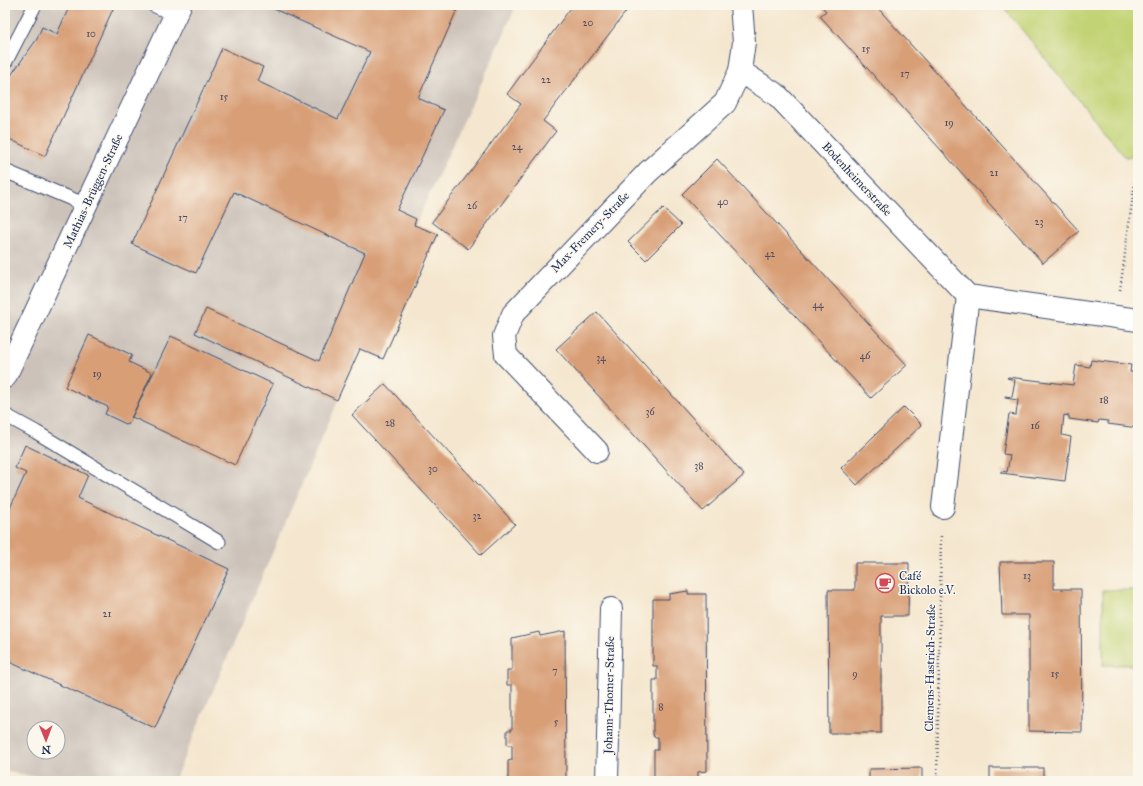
<svg xmlns="http://www.w3.org/2000/svg" width="1143" height="786" viewBox="0 0 1143 786" font-family="'IM FELL Great Primer',serif">
<style>
.industrial{fill:#ccc2b9;fill-rule:evenodd}
.green{fill:#c2d375;stroke:#6e816a}
.building{fill:#d89f77}
.lines{fill:none;stroke-linecap:round;stroke-linejoin:round}
.lane-casing{stroke:#3c4b6f;stroke-width:15}
.street-casing{stroke:#3c4b6f;stroke-width:24}
.secondary-casing{stroke:#3c4b6f;stroke-width:24}
.path{stroke:#3c4b6f;stroke-width:2.5;stroke-dasharray:1 3;stroke-linecap:butt}
.lane{stroke:#fff;stroke-width:13}
.street{stroke:#fff;stroke-width:22}
.secondary{stroke:#fff;stroke-width:22}
.labels{text-anchor:middle;dominant-baseline:central;stroke-width:3;stroke-linejoin:round;paint-order:stroke}
.number-label{font-size:10px;fill:#4a4b64}
.street-label{font-size:12px;fill:#1b2f5e;stroke:#fbf7ec}
.poi-label{font-size:12px;fill:#1b2f5e;stroke:#fbf7ec;text-anchor:start}
</style>
<rect width="100%" height="100%" fill="#fbf7ec"/>
<filter id="ink" filterUnits="userSpaceOnUse"><feTurbulence type="fractalNoise" baseFrequency=".025" numOctaves="2"/><feDisplacementMap in="SourceGraphic" scale="8" xChannelSelector="R" yChannelSelector="G"/><feConvolveMatrix kernelMatrix="1 2 1 2 8 2 1 2 1" color-interpolation-filters="sRGB"/></filter>
<filter id="wash" filterUnits="userSpaceOnUse"><feTurbulence type="fractalNoise" baseFrequency=".012" numOctaves="4" result="noise"/><feDisplacementMap in="SourceGraphic" scale="16" xChannelSelector="R" yChannelSelector="G"/><feGaussianBlur stdDeviation="0.9" result="paint"/><feColorMatrix in="noise" values="0 0 0 0 0 0 0 0 0 0 0 0 0 0 0 0 0 1.4 0 .05"/><feComposite in="paint" operator="in"/></filter>
<g filter="url(#wash)">
<rect width="100%" height="100%" fill="#f5e7cf"/>
<path class="industrial" d="M 5,5 L 516,5 L 500,43 L 395,268 L 174,781 L 58,781 L 5,771 ZM 34,728 L 58,728 L 58,752 L 34,752 Z"/>
<g class="green">
<path d="M 1002,5 L 1138,5 L 1138,155 L 1125,157 Z"/>
<rect x="1103" y="590" width="35" height="75"/>
</g>
<g id="blocks">
<g class="building">
<path d="M 70,5 L 105,5 L 113,9 L 45,156 L 5,137 L 5,91 L 11,79 L 9,78 L 37,39 L 42,27 L 57,34 Z"/>
<path d="M 265,5 L 459,5 L 418,98 L 444,110 L 397,210 L 416,219 L 414,225 L 438,234 L 383,359 L 360,349 L 337,400 L 195,333 L 206,309 L 319,361 L 365,253 L 234,192 L 196,273 L 132,244 L 222,48 L 263,67 L 257,81 L 338,119 L 370,52 Z"/>
<path d="M 573,5 L 631,5 L 543,121 L 556,131 L 468,249 L 432,222 L 521,104 L 507,94 Z"/>
<path d="M 820,5 L 875,5 L 1079,231 L 1043,263 L 820,16 L 826,11 Z"/>
<path d="M 717,159 L 907,365 L 871,398 L 682,194 Z"/>
<path d="M 663,208 L 681,225 L 646,260 L 628,242 Z"/>
<path d="M 597,312 L 744,475 L 703,511 L 556,349 Z"/>
<path d="M 89,335 L 132,355 L 129,362 L 152,373 L 128,425 L 105,414 L 108,407 L 65,387 Z"/>
<path d="M 171,336 L 273,384 L 235,465 L 132,417 Z"/>
<path d="M 1091,360 L 1131,365 L 1130,372 L 1138,372 L 1138,428 L 1108,424 L 1108,421 L 1099,420 L 1098,423 L 1069,419 L 1069,416 L 1064,415 L 1062,435 L 1071,437 L 1065,481 L 1001,473 L 1001,471 L 1007,472 L 1010,455 L 1003,454 L 1009,414 L 1016,415 L 1018,400 L 1005,398 L 1005,396 L 1012,397 L 1015,380 L 1007,378 L 1008,377 L 1073,385 L 1076,365 L 1090,367 Z"/>
<path d="M 385,384 L 515,524 L 481,555 L 352,415 Z"/>
<path d="M 904,407 L 922,425 L 857,485 L 841,468 Z"/>
<path d="M 25,445 L 88,475 L 78,498 L 229,569 L 155,728 L 5,660 L 5,519 L 26,473 L 15,468 Z"/>
<path d="M 1000,562 L 1054,562 L 1054,589 L 1081,589 L 1082,732 L 1029,731 L 1029,615 L 1002,615 Z"/>
<path d="M 855,563 L 909,563 L 908,616 L 881,616 L 881,733 L 829,733 L 828,590 L 855,590 Z"/>
<path d="M 688,591 L 688,594 L 706,594 L 707,771 L 698,772 L 698,781 L 654,781 L 654,750 L 658,750 L 658,737 L 654,737 L 653,734 L 653,680 L 657,680 L 657,666 L 653,666 L 653,599 L 669,599 L 669,594 Z"/>
<path d="M 565,631 L 566,781 L 508,781 L 508,761 L 512,760 L 512,745 L 507,745 L 507,730 L 512,730 L 512,685 L 507,685 L 507,670 L 512,670 L 512,638 L 539,632 L 540,636 Z"/>
<path d="M 922,768 L 922,781 L 869,781 L 869,769 Z"/>
<rect x="990" y="768" width="53" height="13"/>
</g>
</g>
</g>
<g filter="url(#ink)">
<use href="#blocks" fill-opacity="0" stroke="#3c4b6f" stroke-width="1"/>
<g class="lines">
<g class="lane-casing">
<g id="lane">
<path d="M 153,5 L 175,15"/>
<path d="M 5,63 L 35,5"/>
<path d="M 5,171 L 86,205"/>
<path d="M 5,415 L 36,432 L 219,542"/>
</g>
</g>
<g class="street-casing">
<g id="street">
<path d="M 740,71 L 777,95 L 968,296 L 1138,320"/>
<path d="M 597,451 L 506,355 L 504,336 L 513,314 L 648,172 L 725,103 L 740,71 L 744,42 L 741,5"/>
<path d="M 943,507 L 968,296"/>
<path d="M 607,781 L 611,609"/>
</g>
</g>
<g class="secondary-casing">
<path id="secondary" d="M 5,377 L 180,5"/>
</g>
<g class="path">
<path d="M 1120,290 L 1138,159"/>
<path d="M 937,781 L 941,534"/>
</g>
<use href="#lane" class="lane"/>
<use href="#street" class="street"/>
<use href="#secondary" class="secondary"/>
</g>
</g>
<defs>
<g id="cafe-ring" transform="scale(1)"><circle r="9.5" fill="#fbf7ec" stroke="#d1495b" stroke-width="1.5"/><path d="M-5.5-4.5H6V0H3Q3 3.5 0 3.5H-2.5Q-5.5 3.5-5.5 0ZM3-3.2v2h1.7v-2ZM-6 4.5H4V6H-6Z" fill="#d1495b"/></g>
</defs>
<g fill-rule="evenodd">
<use href="#cafe-ring" x="885" y="583"/>
</g>
<g class="labels">
<g class="number-label">
<text x="588" y="23">20</text>
<text x="91" y="34">10</text>
<text x="866" y="49">15</text>
<text x="905" y="74">17</text>
<text x="546" y="80">22</text>
<text x="224" y="97">15</text>
<text x="949" y="123">19</text>
<text x="517" y="147">24</text>
<text x="994" y="173">21</text>
<text x="723" y="202">40</text>
<text x="472" y="206">26</text>
<text x="183" y="218">17</text>
<text x="1039" y="222">23</text>
<text x="770" y="254">42</text>
<text x="818" y="305">44</text>
<text x="865" y="356">46</text>
<text x="601" y="358">34</text>
<text x="97" y="374">19</text>
<text x="1104" y="400">18</text>
<text x="650" y="412">36</text>
<text x="390" y="423">28</text>
<text x="1035" y="426">16</text>
<text x="699" y="466">38</text>
<text x="433" y="469">30</text>
<text x="477" y="516">32</text>
<text x="1027" y="576">13</text>
<text x="107" y="614">21</text>
<text x="555" y="671">7</text>
<text x="855" y="674">9</text>
<text x="1055" y="674">15</text>
<text x="661" y="707">8</text>
<text x="556" y="722">5</text>
</g>
<g class="street-label">
<text transform="translate(857 179) rotate(47)">Bodenheimerstraße</text>
<text transform="translate(93 191) rotate(-65)">Mathias-Brüggen-Straße</text>
<text transform="translate(590 232) rotate(-46)">Max-Fremery-Straße</text>
<text transform="translate(930 668) rotate(-89)">Clemens-Hastrich-Straße</text>
<text transform="translate(609 695) rotate(-89)">Johann-Thomer-Straße</text>
</g>
<g class="poi-label">
<text x="899" y="576">Café<tspan x="899" dy="14">Bickolo e.V.</tspan></text>
</g>
</g>
<rect width="1143" height="786" fill="none" stroke="#fbf7ec" stroke-width="20"/>
<g transform="translate(46 740) rotate(179)"><circle r="19" fill="#fbf7ec" stroke="#a1a7b3"/>
<path d="M0-3L7 15L0 10L-7 15Z" fill="#d1495b"/>
<text y="-6" font-size="11" font-weight="bold" text-anchor="middle" fill="#1b2f5e">N</text>
</g>
</svg>
